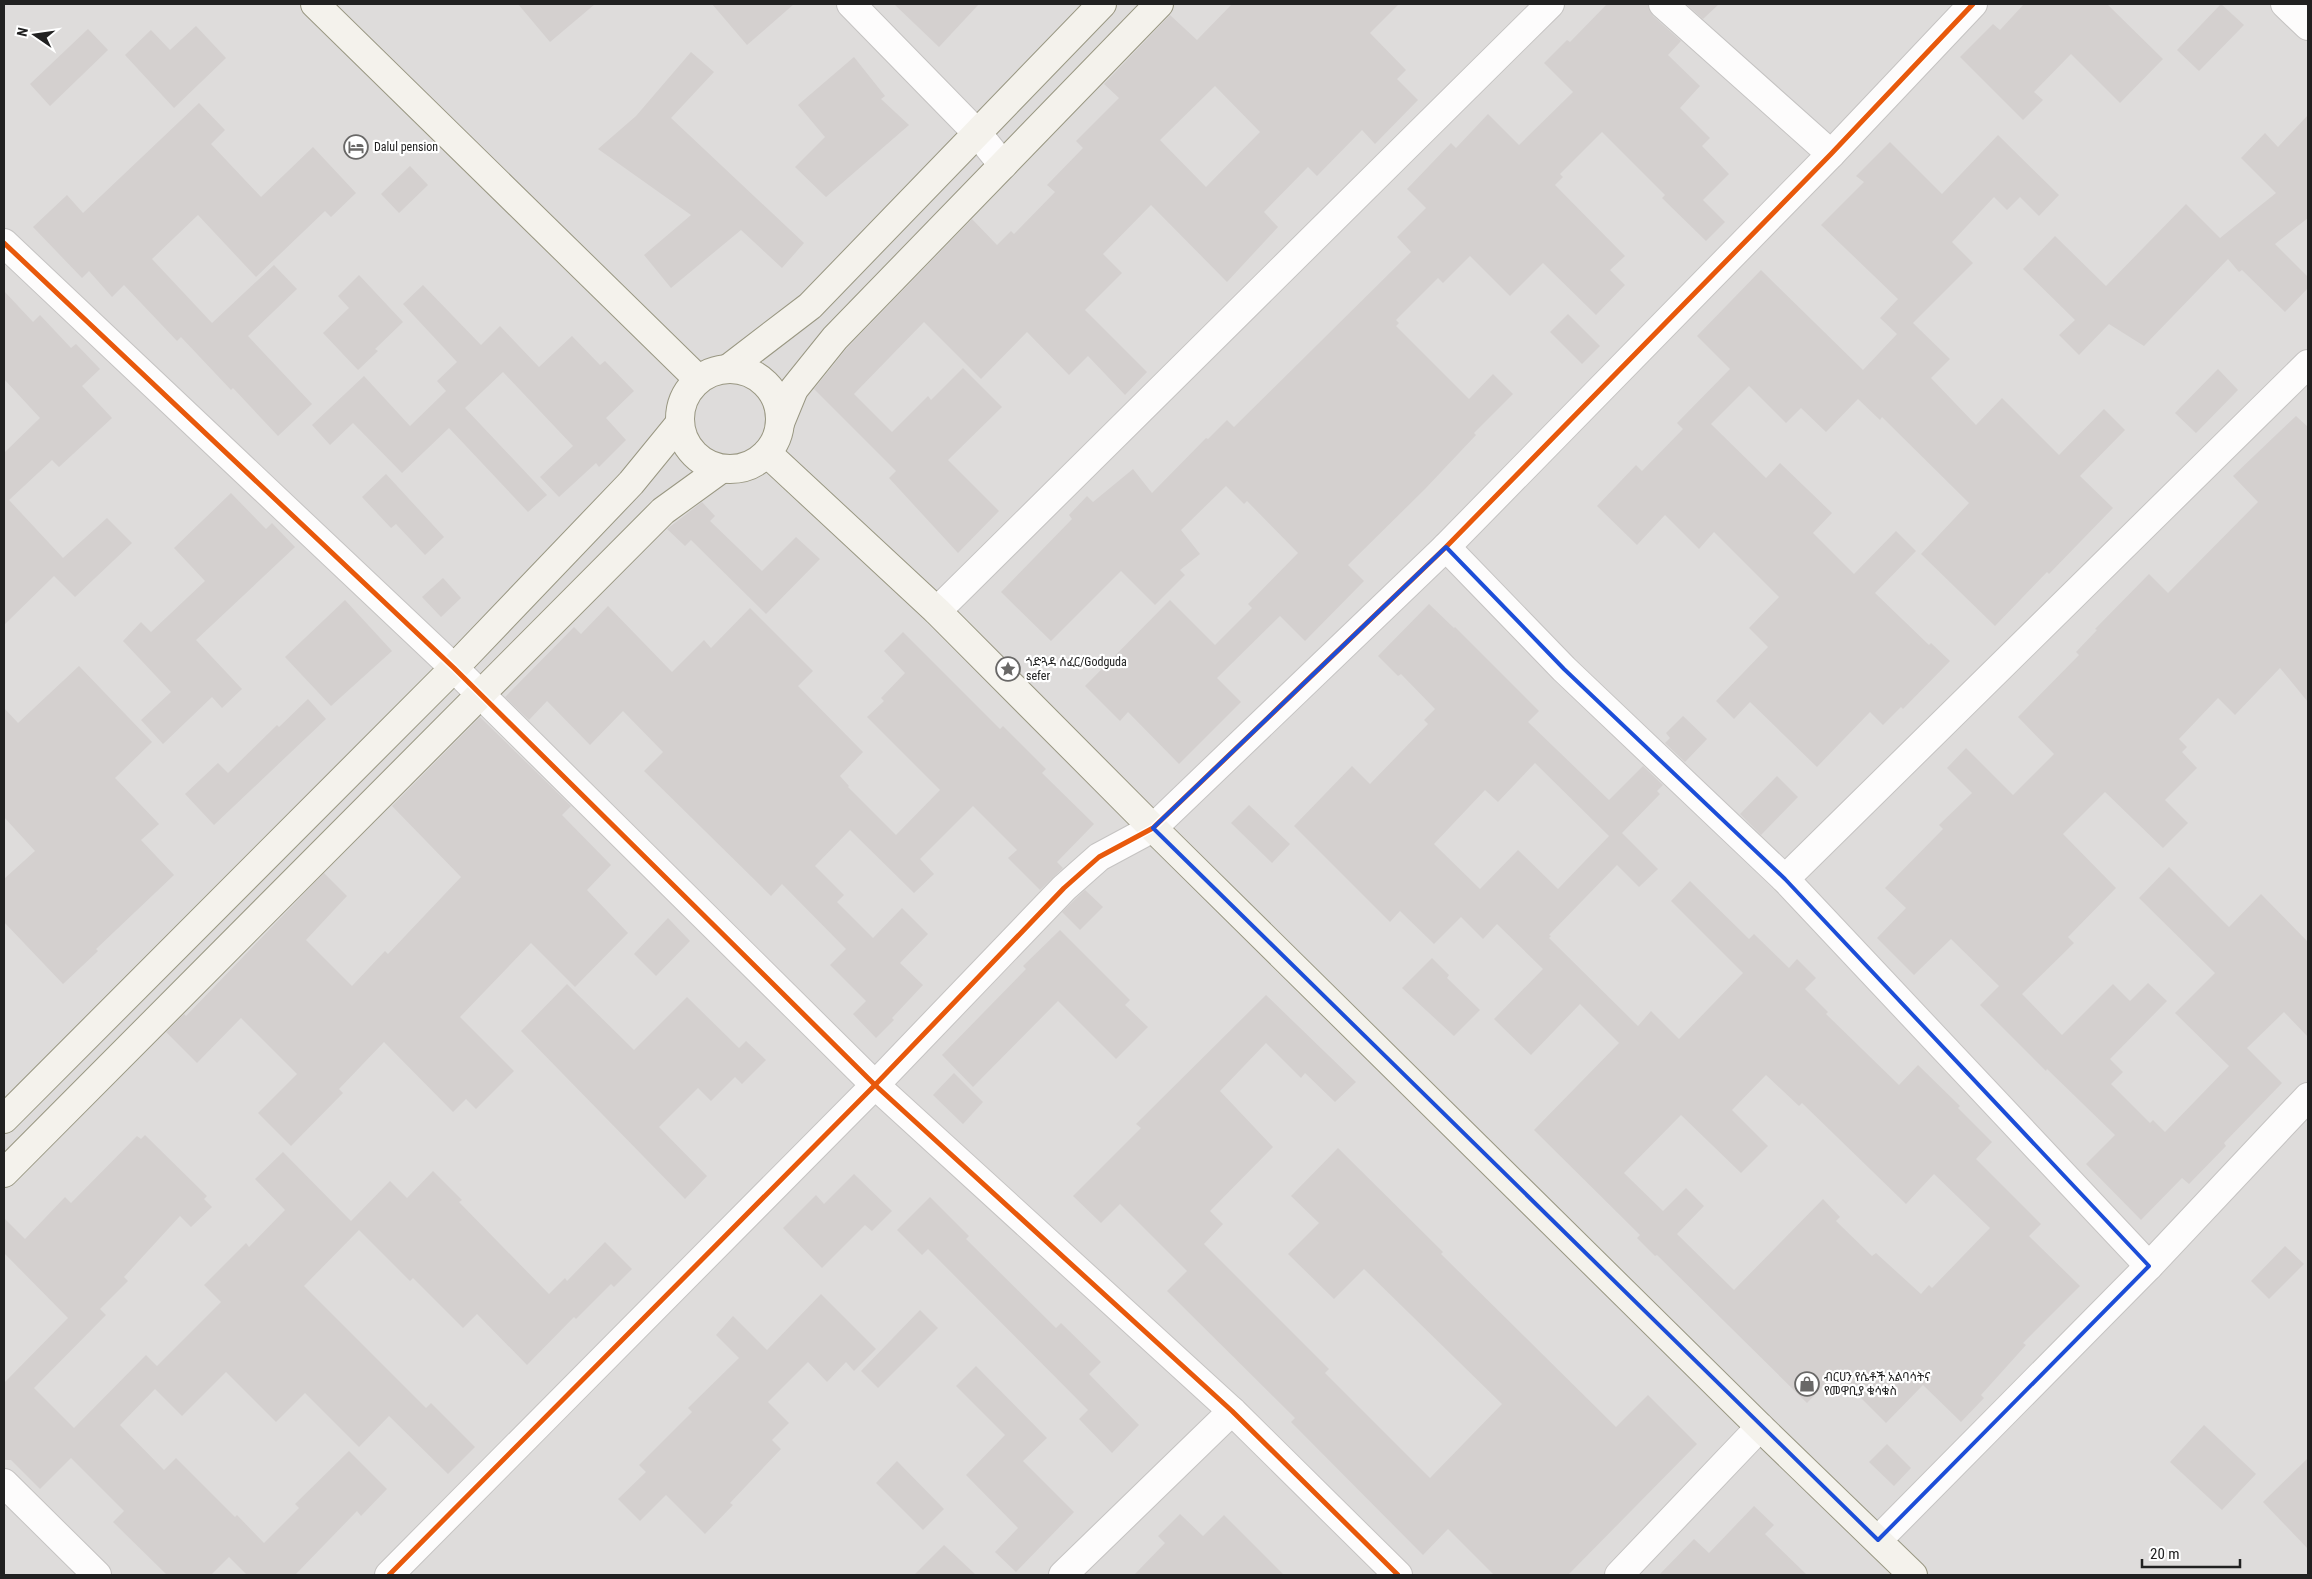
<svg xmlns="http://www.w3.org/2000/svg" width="2312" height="1579" viewBox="0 0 2312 1579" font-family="'Roboto Condensed','Noto Sans Ethiopic',sans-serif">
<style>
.residential{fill:#dedcdb}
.building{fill:#d4d0cf;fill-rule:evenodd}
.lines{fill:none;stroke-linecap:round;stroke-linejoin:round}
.street-casing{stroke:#c5c3c2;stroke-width:30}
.secondary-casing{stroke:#999782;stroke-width:30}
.street{stroke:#fdfcfc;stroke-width:28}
.secondary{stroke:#f4f2ec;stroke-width:28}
.cycleway-casing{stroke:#fff;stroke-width:8}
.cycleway{stroke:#e8590c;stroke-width:5}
.marked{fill:none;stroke:#1d4ed8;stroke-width:4;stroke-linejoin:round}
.labels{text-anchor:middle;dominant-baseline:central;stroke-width:4.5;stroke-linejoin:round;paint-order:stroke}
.poi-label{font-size:12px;fill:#212121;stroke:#fff;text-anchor:start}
</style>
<rect width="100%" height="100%" fill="#efecea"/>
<rect class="residential" x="4" y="4" width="2304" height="1571"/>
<g class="building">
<path d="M 518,4 L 595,4 L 550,42 Z"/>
<path d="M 712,4 L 794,4 L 747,45 Z"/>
<path d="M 894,4 L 979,4 L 939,47 Z"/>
<path d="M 1232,4 L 1399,4 L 1370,33 L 1406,70 L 1397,79 L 1418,100 L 1375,144 L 1362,130 L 1317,176 L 1308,167 L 1264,212 L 1278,227 L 1227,282 L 1151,205 L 1103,254 L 1122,273 L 1085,310 L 1147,372 L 1125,395 L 1088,356 L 1069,375 L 1027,332 L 981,379 L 924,322 L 854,394 L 892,432 L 928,396 L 931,400 L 963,368 L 1002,407 L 948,460 L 999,511 L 958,553 L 889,478 L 896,471 L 814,389 L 847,348 L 972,219 L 997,245 L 1011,231 L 1014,234 L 1055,192 L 1047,185 L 1083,148 L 1076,141 L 1119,98 L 1104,84 L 1170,15 L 1197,40 ZM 1215,86 L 1260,132 L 1206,187 L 1160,140 Z"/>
<path d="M 1607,4 L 1648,4 L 1653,16 L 1681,41 L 1668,55 L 1700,86 L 1680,108 L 1710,138 L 1702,146 L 1729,174 L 1703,200 L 1725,222 L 1706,241 L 1662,198 L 1665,195 L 1602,132 L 1560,174 L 1563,177 L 1555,185 L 1625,256 L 1610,270 L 1625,285 L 1596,315 L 1543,263 L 1510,296 L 1470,256 L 1443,283 L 1438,278 L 1396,320 L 1399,323 L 1396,326 L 1469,399 L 1493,374 L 1513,394 L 1474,433 L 1476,435 L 1425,489 L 1348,565 L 1364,581 L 1305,641 L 1280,616 L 1217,678 L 1241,702 L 1179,764 L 1128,712 L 1120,721 L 1085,686 L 1170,600 L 1215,645 L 1252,608 L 1248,604 L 1298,553 L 1247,501 L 1244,504 L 1226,486 L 1181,530 L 1200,554 L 1180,570 L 1185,575 L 1155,605 L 1121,571 L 1051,641 L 1001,592 L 1072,519 L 1069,515 L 1087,496 L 1093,502 L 1133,469 L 1152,493 L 1206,438 L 1208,439 L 1227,420 L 1234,427 L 1411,252 L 1397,237 L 1426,208 L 1407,189 L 1451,143 L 1456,148 L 1488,114 L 1519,145 L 1573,92 L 1544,63 L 1567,40 L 1570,42 Z"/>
<path d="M 1686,4 L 1719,4 L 1703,19 Z"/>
<path d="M 2024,4 L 2107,4 L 2163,59 L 2120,103 L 2071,54 L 2034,92 L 2043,100 L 2023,120 L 1960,57 L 1993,24 L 2000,30 Z"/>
<path d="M 2221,4 L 2244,25 L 2199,71 L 2177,50 Z"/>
<path d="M 196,26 L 226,58 L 174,108 L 125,55 L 151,30 L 170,50 Z"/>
<path d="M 88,29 L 108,50 L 50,106 L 30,84 Z"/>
<path d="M 691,52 L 714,72 L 671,118 L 804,243 L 782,268 L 741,230 L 671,288 L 644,255 L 691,215 L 598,149 L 636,116 Z"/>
<path d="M 854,57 L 885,96 L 881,99 L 909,125 L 826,197 L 795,167 L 825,137 L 798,105 Z"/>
<path d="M 199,103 L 225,130 L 211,144 L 261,197 L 313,147 L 356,193 L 331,217 L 325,211 L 256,277 L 198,215 L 152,259 L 212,323 L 274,265 L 297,289 L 248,336 L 312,404 L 278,436 L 233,388 L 231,390 L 181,337 L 177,341 L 124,285 L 112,297 L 89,271 L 82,278 L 33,227 L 67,195 L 83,213 Z"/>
<path d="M 2308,115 L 2308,218 L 2275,244 L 2308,277 L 2308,288 L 2285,312 L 2242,270 L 2239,272 L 2228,259 L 2144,346 L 2109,324 L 2079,355 L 2059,335 L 2075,320 L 2023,269 L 2055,236 L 2106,286 L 2186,204 L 2220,238 L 2276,193 L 2241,158 L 2265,133 L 2278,147 Z"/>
<path d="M 1998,135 L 2059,195 L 2039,216 L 2020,197 L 2007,210 L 1994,197 L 1952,242 L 1973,263 L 1913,323 L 1950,359 L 1931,378 L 1976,425 L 2002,398 L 2059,455 L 2104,409 L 2125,430 L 2080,476 L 2113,508 L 2049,574 L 2047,572 L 1995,626 L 1921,554 L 1969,503 L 1882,417 L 1880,420 L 1858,399 L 1826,432 L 1801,408 L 1786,423 L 1749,386 L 1711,424 L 1766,478 L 1780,463 L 1832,513 L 1813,533 L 1854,574 L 1896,531 L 1916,551 L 1875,593 L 1929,645 L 1931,643 L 1950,661 L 1903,709 L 1901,707 L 1883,725 L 1870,712 L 1817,767 L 1750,702 L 1734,719 L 1716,701 L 1768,647 L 1749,628 L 1779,597 L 1714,532 L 1699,549 L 1665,515 L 1637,545 L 1597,506 L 1636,465 L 1642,471 L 1683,429 L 1677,423 L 1730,369 L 1697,336 L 1761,270 L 1863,370 L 1897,334 L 1880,318 L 1898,299 L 1821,225 L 1864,182 L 1856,176 L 1890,142 L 1942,194 Z"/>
<path d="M 410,166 L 428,185 L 399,213 L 381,194 Z"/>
<path d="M 359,275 L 403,322 L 375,349 L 378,351 L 358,370 L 323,333 L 349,308 L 338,296 Z"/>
<path d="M 423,285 L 481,345 L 500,326 L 539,367 L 572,336 L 600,365 L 605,361 L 634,391 L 606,418 L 626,440 L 599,467 L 596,463 L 559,497 L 540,477 L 573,446 L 503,372 L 465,408 L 547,495 L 528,512 L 449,428 L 402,473 L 353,423 L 330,445 L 312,425 L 364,376 L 410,426 L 446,391 L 437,381 L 457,362 L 403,304 Z"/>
<path d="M 4,291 L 33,322 L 40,315 L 71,348 L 76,344 L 100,369 L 82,386 L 112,418 L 59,467 L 52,460 L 9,500 L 63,558 L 107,518 L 132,543 L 75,597 L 54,576 L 4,625 L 4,453 L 40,418 L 4,379 Z"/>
<path d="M 1568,314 L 1600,346 L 1582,364 L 1550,332 Z"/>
<path d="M 2218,369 L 2238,390 L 2196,433 L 2175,413 Z"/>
<path d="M 2296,416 L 2308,427 L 2308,702 L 2280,668 L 2235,715 L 2218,698 L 2179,739 L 2187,747 L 2182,752 L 2197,768 L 2165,800 L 2188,823 L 2163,848 L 2105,792 L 2063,834 L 2116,888 L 2068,937 L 2074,943 L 2022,994 L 2062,1035 L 2113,984 L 2130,1001 L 2148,983 L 2167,1001 L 2110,1059 L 2123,1072 L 2111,1084 L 2150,1123 L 2153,1120 L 2165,1132 L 2229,1066 L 2175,1013 L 2215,973 L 2139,898 L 2169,867 L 2229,927 L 2261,894 L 2308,942 L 2308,1037 L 2284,1012 L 2247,1048 L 2282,1083 L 2224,1143 L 2226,1146 L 2189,1184 L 2182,1178 L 2141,1220 L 2086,1164 L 2115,1135 L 2047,1069 L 2046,1071 L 1980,1005 L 1999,986 L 1951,939 L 1914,975 L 1877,938 L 1906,908 L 1885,888 L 1943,829 L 1939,825 L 1972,793 L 1947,768 L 1966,748 L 2013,795 L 2054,754 L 2018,717 L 2079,655 L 2076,652 L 2097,630 L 2095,629 L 2149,574 L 2168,593 L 2258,502 L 2233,476 Z"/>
<path d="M 386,474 L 444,537 L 425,555 L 396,524 L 391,528 L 362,497 Z"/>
<path d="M 231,493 L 266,529 L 272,523 L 295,547 L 196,640 L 242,689 L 222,708 L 212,697 L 163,744 L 141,720 L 171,692 L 123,641 L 141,622 L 151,632 L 205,581 L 174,548 Z"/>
<path d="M 702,502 L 715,516 L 710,521 L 762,571 L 796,537 L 820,559 L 766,614 L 691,540 L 685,546 L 667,529 Z"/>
<path d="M 443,578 L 461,598 L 441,617 L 422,597 Z"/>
<path d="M 345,600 L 392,651 L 331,706 L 285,657 Z"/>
<path d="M 1429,604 L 1454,628 L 1455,627 L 1539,711 L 1528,722 L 1609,800 L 1643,766 L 1663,785 L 1657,791 L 1660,794 L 1622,833 L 1658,869 L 1639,887 L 1617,865 L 1549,935 L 1551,936 L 1549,938 L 1638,1026 L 1651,1011 L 1679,1039 L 1743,973 L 1671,901 L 1690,881 L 1749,939 L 1754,934 L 1789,968 L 1797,959 L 1816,978 L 1805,989 L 1828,1012 L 1826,1014 L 1899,1085 L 1918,1065 L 1960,1106 L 1958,1108 L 1992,1142 L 1976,1159 L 2041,1224 L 2029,1236 L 2080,1286 L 2023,1343 L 2026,1345 L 1981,1395 L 1984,1398 L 1961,1422 L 1923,1385 L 1886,1423 L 1836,1373 L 1807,1403 L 1657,1255 L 1655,1256 L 1637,1238 L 1640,1235 L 1534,1130 L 1619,1043 L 1580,1004 L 1531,1055 L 1494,1019 L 1543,969 L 1497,924 L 1483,939 L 1461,917 L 1434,944 L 1400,911 L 1390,922 L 1294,826 L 1352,766 L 1370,784 L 1428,724 L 1424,720 L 1435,709 L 1401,674 L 1398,676 L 1378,656 ZM 1535,763 L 1609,836 L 1558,889 L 1518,850 L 1480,889 L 1434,844 L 1485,790 L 1498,802 ZM 1766,1075 L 1799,1106 L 1802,1103 L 1906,1204 L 1934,1174 L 1990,1228 L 1932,1288 L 1929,1285 L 1921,1294 L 1876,1253 L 1872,1256 L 1836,1221 L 1840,1217 L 1823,1199 L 1734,1290 L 1677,1234 L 1704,1206 L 1686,1188 L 1663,1211 L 1624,1173 L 1681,1115 L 1741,1173 L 1768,1146 L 1732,1110 Z"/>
<path d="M 608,606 L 672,672 L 704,640 L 711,648 L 750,608 L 813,671 L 798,686 L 863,752 L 840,776 L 849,786 L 848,787 L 896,835 L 940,790 L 867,717 L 884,701 L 881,698 L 905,673 L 884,651 L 903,632 L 1000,729 L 1003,726 L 1046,769 L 1042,773 L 1094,824 L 1057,862 L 1063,868 L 1040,890 L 1008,858 L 1017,850 L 973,806 L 920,859 L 934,874 L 914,893 L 850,830 L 815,866 L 844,895 L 837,902 L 873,938 L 902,908 L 928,934 L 900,963 L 923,985 L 892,1018 L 894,1020 L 876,1038 L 853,1014 L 866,1001 L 830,965 L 846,949 L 782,884 L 771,896 L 644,771 L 663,752 L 623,711 L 590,745 L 547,701 L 529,720 L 505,697 L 574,627 L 581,634 Z"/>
<path d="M 79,666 L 152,742 L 115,778 L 159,824 L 141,840 L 174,875 L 96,949 L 98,951 L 63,984 L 4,922 L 4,879 L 35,851 L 4,817 L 4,708 L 18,723 Z"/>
<path d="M 308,699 L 326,719 L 214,825 L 185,794 L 218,763 L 228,773 L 277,725 L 279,727 Z"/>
<path d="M 1683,716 L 1707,739 L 1685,762 L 1665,743 L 1670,738 L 1666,733 Z"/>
<path d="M 480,717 L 571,806 L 562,815 L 611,865 L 587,890 L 628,933 L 575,987 L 531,943 L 460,1017 L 514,1071 L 476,1109 L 466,1099 L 453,1112 L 384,1042 L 339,1089 L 343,1093 L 291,1146 L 258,1113 L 297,1074 L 241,1018 L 197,1063 L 166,1032 L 184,1014 L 186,1016 L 324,873 L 347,896 L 306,940 L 352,986 L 385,951 L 388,954 L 461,877 L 392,806 Z"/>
<path d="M 1777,776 L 1798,797 L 1761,835 L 1740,814 Z"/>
<path d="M 1249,805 L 1290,844 L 1272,863 L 1231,823 Z"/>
<path d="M 1085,890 L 1103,907 L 1080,930 L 1062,912 Z"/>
<path d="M 668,918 L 690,941 L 656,976 L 634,954 Z"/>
<path d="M 1060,930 L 1130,1000 L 1125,1005 L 1148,1027 L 1116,1059 L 1058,1001 L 973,1087 L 942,1055 L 1026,969 L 1023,966 Z"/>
<path d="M 1432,958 L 1449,975 L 1447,978 L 1480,1010 L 1454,1036 L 1402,988 Z"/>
<path d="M 567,984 L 634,1050 L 687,997 L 739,1048 L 746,1041 L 766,1060 L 742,1084 L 735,1077 L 711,1101 L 698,1088 L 659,1127 L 707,1176 L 685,1199 L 521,1031 Z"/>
<path d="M 1266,995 L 1356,1082 L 1335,1102 L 1305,1073 L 1301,1078 L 1266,1043 L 1220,1091 L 1273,1147 L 1210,1211 L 1223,1224 L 1204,1244 L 1329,1369 L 1325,1373 L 1430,1478 L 1502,1404 L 1364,1269 L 1334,1299 L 1288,1254 L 1319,1223 L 1291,1196 L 1338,1148 L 1443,1252 L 1441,1254 L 1616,1427 L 1648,1395 L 1697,1444 L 1568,1575 L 1494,1575 L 1448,1529 L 1423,1555 L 1291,1422 L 1295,1418 L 1167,1291 L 1187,1271 L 1120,1204 L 1101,1223 L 1073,1196 L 1141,1128 L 1136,1124 Z"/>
<path d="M 954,1073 L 983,1102 L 963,1124 L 933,1095 Z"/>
<path d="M 145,1135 L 207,1196 L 204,1199 L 212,1207 L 191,1227 L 180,1216 L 124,1277 L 128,1281 L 100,1309 L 106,1315 L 34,1388 L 74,1428 L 146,1355 L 157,1366 L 221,1302 L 204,1285 L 246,1243 L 249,1247 L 285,1210 L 255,1179 L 283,1152 L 351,1221 L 390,1181 L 407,1198 L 433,1171 L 462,1200 L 459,1202 L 549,1294 L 565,1278 L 567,1281 L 605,1242 L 632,1269 L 614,1287 L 611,1284 L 576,1319 L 574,1317 L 527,1365 L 477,1314 L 463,1328 L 413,1278 L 410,1281 L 359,1230 L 304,1286 L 426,1408 L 431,1403 L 475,1447 L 448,1474 L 389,1416 L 359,1447 L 305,1393 L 276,1422 L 226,1372 L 182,1416 L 155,1389 L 120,1425 L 164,1470 L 176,1458 L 235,1517 L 237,1515 L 264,1543 L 299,1508 L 295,1504 L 349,1451 L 387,1489 L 361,1516 L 357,1511 L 295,1575 L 247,1575 L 229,1557 L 211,1575 L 167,1575 L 113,1522 L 124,1511 L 71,1458 L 40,1489 L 11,1460 L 4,1460 L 4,1383 L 68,1318 L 4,1253 L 4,1218 L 25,1239 L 65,1197 L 71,1203 L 137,1136 L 141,1139 Z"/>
<path d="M 854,1174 L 892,1211 L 872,1231 L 865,1225 L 822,1268 L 783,1228 L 816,1195 L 824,1204 Z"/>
<path d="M 930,1197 L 969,1236 L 966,1239 L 1056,1328 L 1061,1323 L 1101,1362 L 1089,1374 L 1139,1425 L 1112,1453 L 1079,1419 L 1088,1410 L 928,1249 L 922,1255 L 897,1230 Z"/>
<path d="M 2285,1246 L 2304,1264 L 2269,1299 L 2251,1281 Z"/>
<path d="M 821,1294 L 876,1349 L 854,1371 L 846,1362 L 827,1382 L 808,1362 L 768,1402 L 789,1423 L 772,1440 L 781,1449 L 730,1503 L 733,1505 L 705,1534 L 666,1495 L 640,1521 L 618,1499 L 646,1472 L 639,1465 L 692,1412 L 688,1408 L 739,1358 L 716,1335 L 733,1316 L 767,1350 Z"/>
<path d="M 920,1310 L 938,1328 L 878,1388 L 861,1371 Z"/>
<path d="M 976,1366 L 1047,1438 L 1023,1461 L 1074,1512 L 1016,1572 L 995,1552 L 1018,1528 L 966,1475 L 1005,1435 L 956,1386 Z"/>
<path d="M 2204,1425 L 2256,1474 L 2222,1510 L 2170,1462 Z"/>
<path d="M 1887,1444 L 1911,1468 L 1894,1486 L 1869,1462 Z"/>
<path d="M 2308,1458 L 2308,1549 L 2263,1502 Z"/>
<path d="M 897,1461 L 944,1509 L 923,1530 L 876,1483 Z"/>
<path d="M 1754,1506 L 1774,1525 L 1765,1534 L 1807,1575 L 1659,1575 L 1694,1539 L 1709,1553 Z"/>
<path d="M 1180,1514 L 1203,1536 L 1224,1515 L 1284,1575 L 1134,1575 L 1165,1543 L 1158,1536 Z"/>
<path d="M 944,1545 L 976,1575 L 914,1575 Z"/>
</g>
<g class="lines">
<g class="street-casing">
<g id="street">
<path d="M 851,4 L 978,134 L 1003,165"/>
<path d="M 1663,4 L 1831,154"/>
<path d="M 2285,4 L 2308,26"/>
<path d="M 4,243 L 454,668 L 875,1085 L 1232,1411 L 1398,1575"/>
<path d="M 1446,547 L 1564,669 L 1785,879 L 2149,1266"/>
<path d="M 937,611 L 1550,4"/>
<path d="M 1785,879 L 2308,364"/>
<path d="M 4,1483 L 97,1575"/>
<path d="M 1878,1540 L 2149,1266 L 2308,1097"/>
<path d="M 389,1575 L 875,1085 L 1064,888 L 1099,857 L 1153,828 L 1446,547 L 1831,154 L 1973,4"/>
<path d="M 1063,1575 L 1232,1411"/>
<path d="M 1619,1575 L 1760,1427"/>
</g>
</g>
<g class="secondary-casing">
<g id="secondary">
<path d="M 315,4 L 698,379"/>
<path d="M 729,368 L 810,306 L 1102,4"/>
<circle cx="730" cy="419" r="50"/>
<path d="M 780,423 L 794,389 L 835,338 L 1159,4"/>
<path d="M 767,453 L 937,611 L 1153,828 L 1760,1427 L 1913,1575"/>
<path d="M 4,1119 L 454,668 L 631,483 L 680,423"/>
<path d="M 4,1173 L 663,511 L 721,469"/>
</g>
</g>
<use href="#street" class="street"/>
<use href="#secondary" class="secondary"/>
<g class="cycleway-casing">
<g id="cycleway">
<path d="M 4,243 L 454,668 L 875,1085 L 1232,1411 L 1398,1575"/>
<path d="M 389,1575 L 875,1085 L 1064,888 L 1099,857 L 1153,828 L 1446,547 L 1831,154 L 1973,4"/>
</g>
</g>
<use href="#cycleway" class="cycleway"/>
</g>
<path class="marked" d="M 1446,547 L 1564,669 L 1785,879 L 2149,1266 L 1878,1540 L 1153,828 Z"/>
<defs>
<g id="hotel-ring" transform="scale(1.25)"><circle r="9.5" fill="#fff" stroke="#696867" stroke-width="1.5"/><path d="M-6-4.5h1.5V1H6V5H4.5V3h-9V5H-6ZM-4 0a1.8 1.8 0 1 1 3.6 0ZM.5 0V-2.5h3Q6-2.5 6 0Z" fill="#696867"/></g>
<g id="sight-ring" transform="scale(1.25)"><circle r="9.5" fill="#fff" stroke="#696867" stroke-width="1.5"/><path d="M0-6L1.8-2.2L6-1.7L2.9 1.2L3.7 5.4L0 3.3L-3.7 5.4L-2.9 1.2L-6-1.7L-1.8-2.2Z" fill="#696867"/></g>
<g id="shop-ring" transform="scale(1.25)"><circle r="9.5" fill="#fff" stroke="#696867" stroke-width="1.5"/><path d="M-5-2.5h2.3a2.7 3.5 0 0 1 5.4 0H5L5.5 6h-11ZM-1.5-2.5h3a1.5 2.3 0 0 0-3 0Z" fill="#696867"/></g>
</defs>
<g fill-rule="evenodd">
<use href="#hotel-ring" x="356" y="147"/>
<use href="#sight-ring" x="1008" y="669"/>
<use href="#shop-ring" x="1807" y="1384"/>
</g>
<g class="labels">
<g class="poi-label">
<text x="374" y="147">Dalul pension</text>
<text x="1026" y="662">ጎድጓዳ ሰፈር/Godguda<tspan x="1026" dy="14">sefer</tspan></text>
<text x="1824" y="1377">ብርሀን የሴቶች አልባሳትና<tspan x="1824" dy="14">የመዋቢያ ቁሳቁስ</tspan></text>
</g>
</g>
<rect width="2312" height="1579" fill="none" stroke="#212121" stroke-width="10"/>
<g transform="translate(35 35) rotate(283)" stroke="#ffffff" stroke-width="4" paint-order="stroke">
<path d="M0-4L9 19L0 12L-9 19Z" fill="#212121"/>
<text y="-8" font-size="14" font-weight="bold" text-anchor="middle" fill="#212121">N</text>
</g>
<path d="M2142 1559v8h98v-8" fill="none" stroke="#212121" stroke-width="2.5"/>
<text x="2150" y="1559" font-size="15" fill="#212121" stroke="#ffffff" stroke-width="4" paint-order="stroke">20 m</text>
</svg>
